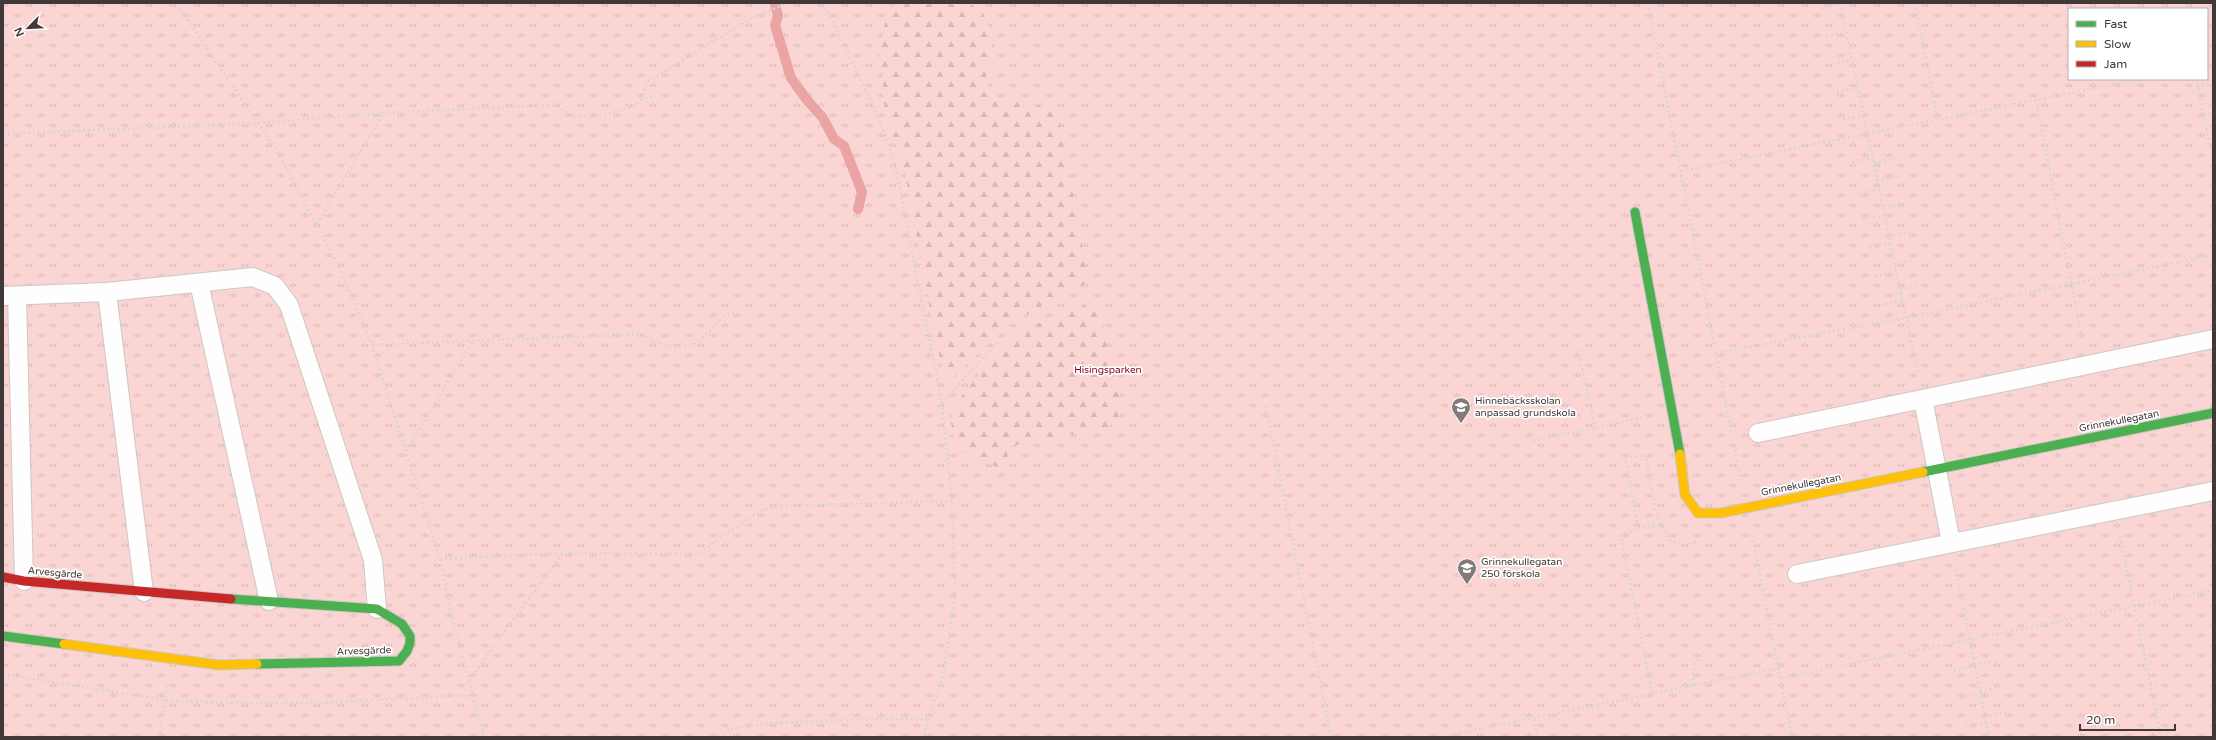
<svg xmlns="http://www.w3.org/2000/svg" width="2216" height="740" viewBox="0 0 2216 740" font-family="'Varela Round',sans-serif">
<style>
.grass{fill:url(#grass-tufts);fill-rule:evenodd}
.forest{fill:url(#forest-firs)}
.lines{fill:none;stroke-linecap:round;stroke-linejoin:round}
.stream{stroke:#eaa4a3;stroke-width:10}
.lane-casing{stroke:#cec7c6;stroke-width:20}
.fast-casing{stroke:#cec7c6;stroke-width:11}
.slow-casing{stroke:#cec7c6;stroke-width:11}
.jam-casing{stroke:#cec7c6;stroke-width:11}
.path{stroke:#d8d5d5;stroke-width:2.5;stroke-dasharray:2 3;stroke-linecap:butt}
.lane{stroke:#fffefe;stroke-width:18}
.fast{stroke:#4caf50;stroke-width:9}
.slow{stroke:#ffc107;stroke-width:9}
.jam{stroke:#c62828;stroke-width:9}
.labels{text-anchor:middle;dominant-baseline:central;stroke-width:3.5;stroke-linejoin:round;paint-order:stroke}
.park-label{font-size:10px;fill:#81021a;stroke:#fff}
.poi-label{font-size:10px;fill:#413838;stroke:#fff;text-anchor:start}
.street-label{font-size:10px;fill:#413838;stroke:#fff}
</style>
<defs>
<pattern id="grass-tufts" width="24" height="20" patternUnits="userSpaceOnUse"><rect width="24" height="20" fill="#fad5d3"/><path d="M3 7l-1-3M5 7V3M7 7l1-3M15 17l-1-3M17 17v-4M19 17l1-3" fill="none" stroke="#d8b8b6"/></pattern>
<pattern id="forest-firs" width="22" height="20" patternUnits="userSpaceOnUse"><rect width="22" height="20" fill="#fad5d3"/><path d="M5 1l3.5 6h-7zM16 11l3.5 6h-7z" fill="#d8b8b6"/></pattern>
</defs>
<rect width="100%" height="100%" fill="#fcf7f6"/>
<path class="grass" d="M 3,3 L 2213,3 L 2213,737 L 3,737 ZM 2069,9 L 2207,9 L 2207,79 L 2069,79 Z"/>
<g class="forest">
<path d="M 900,3 L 969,3 L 982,11 L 993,36 L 995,61 L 986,75 L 992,98 L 1057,109 L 1086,264 L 1087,278 L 1085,284 L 1012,322 L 946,384 L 935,337 L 902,157 L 885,117 L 880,49 L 888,8 Z"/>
<path d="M 1093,302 L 1097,305 L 1101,315 L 1121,407 C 1120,419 1119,422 1107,427 L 1007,447 L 1009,476 L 1006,471 L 956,450 L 951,422 L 952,408 L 999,350 L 1021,333 L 1041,322 Z"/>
</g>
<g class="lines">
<path class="stream" d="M 775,3 L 778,16 L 775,25 L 791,78 L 807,100 L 823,118 L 834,139 L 844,146 L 862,192 L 858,209"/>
<g class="lane-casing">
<g id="lane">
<path d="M 199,283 L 269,601"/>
<path d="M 107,292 L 144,592"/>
<path d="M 3,296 L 107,292 L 253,277 L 275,286 L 289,305 L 373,560 L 377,609"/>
<path d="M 17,296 L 24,581"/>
<path d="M 1923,399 L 1951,542"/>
<path d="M 1758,433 L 2213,339"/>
<path d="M 1797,574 L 2213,491"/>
</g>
</g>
<g class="fast-casing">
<g id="fast">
<path d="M 1635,212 L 1680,454"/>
<path d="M 1923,472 L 2213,413"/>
<path d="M 231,599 L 377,609 L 402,624 L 410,636 L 410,643 L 407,651 L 399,661 L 257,664"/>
<path d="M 3,636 L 64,644"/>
</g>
</g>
<g class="slow-casing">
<g id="slow">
<path d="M 1680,454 L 1685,495 L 1698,513 L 1721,513 L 1923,472"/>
<path d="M 64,644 L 219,665 L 257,664"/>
</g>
</g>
<g class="jam-casing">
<path id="jam" d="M 3,577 L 24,581 L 231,599"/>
</g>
<g class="path">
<path d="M 176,3 L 277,151 L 335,259 L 372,345 L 440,559 L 451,612 L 484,737"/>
<path d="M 823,3 L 876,111 L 894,160 L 942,404 L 952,501 L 955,593 L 944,671 L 923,737"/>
<path d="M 1648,3 L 1731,432"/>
<path d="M 1840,3 L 1918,375"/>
<path d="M 1915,3 L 1938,120"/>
<path d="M 2181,3 L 2182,9"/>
<path d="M 1820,8 L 1841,4"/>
<path d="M 1826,36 L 1846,33"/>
<path d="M 1832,64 L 1852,60"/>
<path d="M 2207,65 L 2213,64"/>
<path d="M 2196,79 L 2213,161"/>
<path d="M 2197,87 L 2213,82"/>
<path d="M 1837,92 L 1858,88"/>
<path d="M 641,100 L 647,82 L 752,18 L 789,3"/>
<path d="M 2036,100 L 2082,339"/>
<path d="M 2203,114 L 2213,112"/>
<path d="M 1843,119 L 1864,115"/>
<path d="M 3,134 L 258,123 L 384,113 L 554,105 L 573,116 L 594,117 L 629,108 L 641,100 L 652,97"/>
<path d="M 1852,162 L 1873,158"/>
<path d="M 1874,163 L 1896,158"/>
<path d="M 1681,171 L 2140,79"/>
<path d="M 1877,180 L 1900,176"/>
<path d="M 1858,194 L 1879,189"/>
<path d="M 1883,207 L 1905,203"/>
<path d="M 1863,219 L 1884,215"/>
<path d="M 317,224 L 384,113"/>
<path d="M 1889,236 L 1910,232"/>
<path d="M 1869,247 L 1890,244"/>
<path d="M 1895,264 L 1915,260"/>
<path d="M 1875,276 L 1896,271"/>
<path d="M 1900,289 L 1920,285"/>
<path d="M 1880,305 L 1902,301"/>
<path d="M 372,345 L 641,334 C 657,344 684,354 700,340 C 715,329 715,319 736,311"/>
<path d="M 1578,349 L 1595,428"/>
<path d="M 1715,353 L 1906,318 L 2213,255"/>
<path d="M 942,403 L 998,341"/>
<path d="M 1266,406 L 1331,737"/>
<path d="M 1533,441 L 1645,417"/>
<path d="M 1734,445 L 1741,481"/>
<path d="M 406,451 L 473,341"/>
<path d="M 1638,528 L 1660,525"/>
<path d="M 1752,535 L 1792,737"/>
<path d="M 2120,536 L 2161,737"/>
<path d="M 440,559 L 563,553 L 698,554 L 759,511 L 779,506 L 952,501"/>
<path d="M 1956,569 L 1989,737"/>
<path d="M 2139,627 L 2144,625"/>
<path d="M 2144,655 L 2151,654"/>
<path d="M 1974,665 L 1996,661"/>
<path d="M 1954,671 L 1975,666"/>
<path d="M 3,674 L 165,700 L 225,703 L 317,703 L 472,695"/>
<path d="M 1781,678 L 2213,590"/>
<path d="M 469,680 L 563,553"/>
<path d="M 2150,684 L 2157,682"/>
<path d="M 1694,685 C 1691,670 1696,662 1705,650"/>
<path d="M 1980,691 L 2001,687"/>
<path d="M 1652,693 L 1621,536 L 1638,528 L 1625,458 L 1646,455 C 1650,476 1654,534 1676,543 C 1683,546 1691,543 1697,542"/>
<path d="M 1960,698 L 1980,693"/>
<path d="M 2155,710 L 2162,708"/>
<path d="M 1985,717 L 2006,712"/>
<path d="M 1534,719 L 1537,737"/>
<path d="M 1965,726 L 1986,722"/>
<path d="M 2161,736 L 2167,734"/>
<path d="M 159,737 L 167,686"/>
<path d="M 719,737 L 731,728 L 776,723 L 871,719 L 928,719"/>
<path d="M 1440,737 L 1779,668"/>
</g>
<use href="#lane" class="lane"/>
<use href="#fast" class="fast"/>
<use href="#slow" class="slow"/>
<use href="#jam" class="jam"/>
</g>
<defs>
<g id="school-pin" transform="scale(1)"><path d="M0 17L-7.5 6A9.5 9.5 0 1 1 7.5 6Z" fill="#827b7a" stroke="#fff"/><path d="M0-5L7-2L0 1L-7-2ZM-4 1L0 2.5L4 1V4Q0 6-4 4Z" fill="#fff"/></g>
</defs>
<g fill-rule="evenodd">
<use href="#school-pin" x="1461" y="407"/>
<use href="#school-pin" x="1467" y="568"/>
</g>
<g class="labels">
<g class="park-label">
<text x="1108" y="370">Hisingsparken</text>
</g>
<g class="poi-label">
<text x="1475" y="401">Hinnebäcksskolan<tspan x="1475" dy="12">anpassad grundskola</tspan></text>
<text x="1481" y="562">Grinnekullegatan<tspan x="1481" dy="12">250 förskola</tspan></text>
</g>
<g class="street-label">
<text transform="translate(2119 421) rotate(-11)">Grinnekullegatan</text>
<text transform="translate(1801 485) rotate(-11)">Grinnekullegatan</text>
<text transform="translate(55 573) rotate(5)">Arvesgärde</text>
<text transform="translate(364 651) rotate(-2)">Arvesgärde</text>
</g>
</g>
<rect width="2216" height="740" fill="none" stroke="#413838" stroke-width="8"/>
<rect x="2068" y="8" width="140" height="72" fill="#ffffff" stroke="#b3afaf"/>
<rect x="2076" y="21" width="20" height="6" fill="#4caf50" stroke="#b3afaf"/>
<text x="2104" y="28" font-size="12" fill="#413838">Fast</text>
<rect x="2076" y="41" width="20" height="6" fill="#ffc107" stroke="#b3afaf"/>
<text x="2104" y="48" font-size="12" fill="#413838">Slow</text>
<rect x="2076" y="61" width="20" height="6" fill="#c62828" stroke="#b3afaf"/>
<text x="2104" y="68" font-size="12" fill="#413838">Jam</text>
<g transform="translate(28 28) rotate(246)" stroke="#ffffff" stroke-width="3" paint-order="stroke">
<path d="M0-3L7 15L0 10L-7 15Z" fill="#413838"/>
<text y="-6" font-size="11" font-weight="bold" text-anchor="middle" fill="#413838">N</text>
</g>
<path d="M2080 724v6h95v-6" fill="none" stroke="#413838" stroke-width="2"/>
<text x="2086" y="724" font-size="12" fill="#413838" stroke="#ffffff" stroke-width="3" paint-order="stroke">20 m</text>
</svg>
